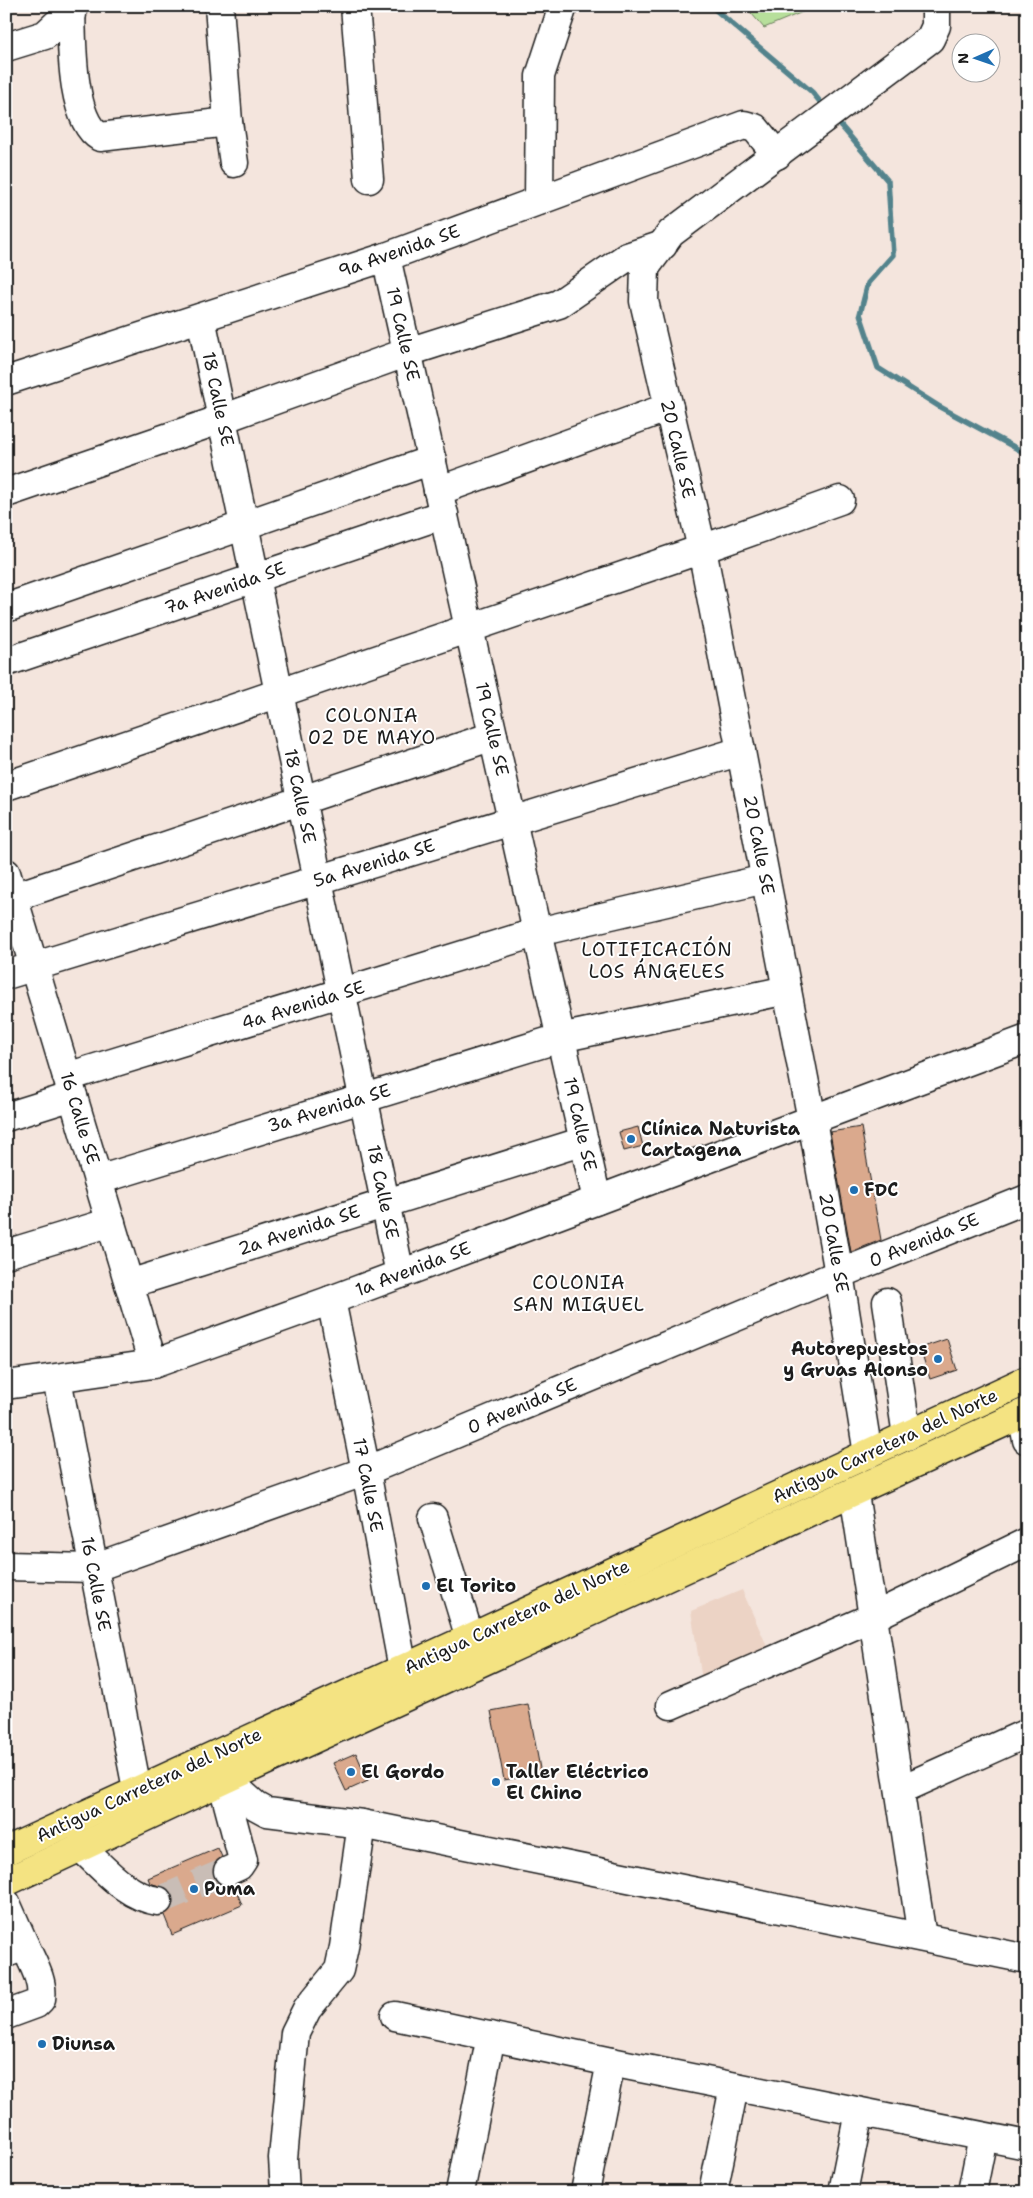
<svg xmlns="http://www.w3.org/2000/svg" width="1033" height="2198" viewBox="0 0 1033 2198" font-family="'Shantell Sans',sans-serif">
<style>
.built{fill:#ecd3c5}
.green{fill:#b7df9b;stroke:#6a7e5c}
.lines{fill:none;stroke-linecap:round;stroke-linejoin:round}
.stream{stroke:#53838c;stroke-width:5.5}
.building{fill:#daa98d;stroke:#1c1c1c}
.minor-tunnel{stroke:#c9bdb6;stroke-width:28;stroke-dasharray:28 14;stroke-linecap:butt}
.minor-casing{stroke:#1c1c1c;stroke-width:31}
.major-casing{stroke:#1c1c1c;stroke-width:31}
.minor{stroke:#fff;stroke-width:28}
.major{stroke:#f4e382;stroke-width:28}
.poi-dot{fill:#1f6fb2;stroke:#fff;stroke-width:2}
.labels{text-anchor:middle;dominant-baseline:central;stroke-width:4;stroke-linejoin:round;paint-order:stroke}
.street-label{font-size:18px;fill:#1c1c1c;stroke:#fff}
.poi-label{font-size:18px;font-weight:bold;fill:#1c1c1c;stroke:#fff;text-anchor:start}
.neighbourhood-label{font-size:19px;letter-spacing:1px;fill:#1c1c1c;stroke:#fff}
</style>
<rect width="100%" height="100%" fill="#f4e5dd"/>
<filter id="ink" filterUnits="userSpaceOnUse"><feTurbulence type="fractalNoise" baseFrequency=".02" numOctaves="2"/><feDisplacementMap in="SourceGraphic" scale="10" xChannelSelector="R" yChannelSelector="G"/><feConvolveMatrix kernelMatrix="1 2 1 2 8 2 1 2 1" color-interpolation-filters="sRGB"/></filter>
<g filter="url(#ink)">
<path class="built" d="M 742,1590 L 771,1655 L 703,1686 L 691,1611 Z"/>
<path class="green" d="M 745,6 L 817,6 L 764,28 Z"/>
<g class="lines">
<g class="stream">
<path d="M 711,6 L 812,92 L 826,109"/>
<path d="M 836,120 L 888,181 L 893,255 L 868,283 L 860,314 L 878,368 L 940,407 L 1027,454"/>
</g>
</g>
<g class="building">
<path d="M 638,1127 L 643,1146 L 624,1151 L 619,1132 Z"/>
<path d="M 861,1127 L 881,1240 L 851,1252 L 830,1132 Z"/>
<path d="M 947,1339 L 957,1370 L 930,1379 L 920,1348 Z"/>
<path d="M 528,1704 L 541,1774 L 504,1780 L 491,1711 Z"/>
<path d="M 356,1753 L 368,1781 L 346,1791 L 333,1763 Z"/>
<path d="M 218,1848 L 222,1857 L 215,1862 L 212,1870 L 214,1877 L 219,1884 L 227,1887 L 234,1885 L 242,1905 L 172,1935 L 164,1915 L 173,1905 L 173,1896 L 168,1889 L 150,1883 L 148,1878 Z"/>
</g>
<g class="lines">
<path class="minor-tunnel" d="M 158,1901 L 228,1871"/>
<g class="minor-casing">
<g id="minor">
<path d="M 71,6 C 72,39 70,120 100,137 L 228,122"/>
<path d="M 219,6 L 228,122 L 234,163"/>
<path d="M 355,6 L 369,179"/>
<path d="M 6,47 L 45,35 L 60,21 L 72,14"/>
<path d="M 539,201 L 540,76 L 563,6"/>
<path d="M 386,257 L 597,1200"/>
<path d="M 201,318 L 400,1274"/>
<path d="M 6,381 L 386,257 L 744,125 L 755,128 L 777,155"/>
<path d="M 438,491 L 669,407"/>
<path d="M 6,493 L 222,419 L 408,352 L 559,304 L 627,257 L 663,245"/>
<path d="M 6,608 L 432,460"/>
<path d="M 6,662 L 444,514"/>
<path d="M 6,786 L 702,549 L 840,500"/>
<path d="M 6,873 L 153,1364"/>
<path d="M 14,897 L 493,736"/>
<path d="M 6,975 L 741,751"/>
<path d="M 67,1077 L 538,932 L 765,879"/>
<path d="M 6,1117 L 73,1096"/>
<path d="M 98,1180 L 560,1038 L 787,990"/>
<path d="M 6,1254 L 111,1222"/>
<path d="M 129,1284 L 584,1141"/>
<path d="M 331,1300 L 366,1471 L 403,1669"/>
<path d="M 887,1302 L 907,1436"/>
<path d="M 57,1379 L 137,1789"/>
<path d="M 6,1385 L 153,1364 L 331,1300 L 1027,1039"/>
<path d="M 1022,1414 L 1027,1440"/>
<path d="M 868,1454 L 839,1274 L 812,1120 L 702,549 L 644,301 L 645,268 L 671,233 L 930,39 L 936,26 L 936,6"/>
<path d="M 854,1493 L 922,1937"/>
<path d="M 433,1518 L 470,1638"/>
<path d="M 6,1566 L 93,1568 L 366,1471 L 839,1274 L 1027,1199"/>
<path d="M 671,1705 L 873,1617 L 1027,1542"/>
<path d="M 226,1779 L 256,1806 L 267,1812 L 362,1824 L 1027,1959"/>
<path d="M 222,1781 L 243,1860 L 239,1866 L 228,1871"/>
<path d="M 900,1790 L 1027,1733"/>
<path d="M 80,1847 C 103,1867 126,1897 158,1901"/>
<path d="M 6,1903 L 25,1946 L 6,1953"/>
<path d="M 6,2015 L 36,2004 L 41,1999 C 44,1981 32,1962 25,1946"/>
<path d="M 395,2016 L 611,2062 L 1027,2145"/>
<path d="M 285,2192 L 283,2158 L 295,2033 L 307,2009 L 339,1970 L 344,1947 L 362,1824"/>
<path d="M 460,2192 L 491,2036"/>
<path d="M 585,2192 L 611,2062"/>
<path d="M 713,2192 L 734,2087"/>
<path d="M 843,2192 L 859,2112"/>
<path d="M 972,2192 L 983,2137"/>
</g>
</g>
<g class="major-casing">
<g id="major">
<path d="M 6,1851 L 470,1638 L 1027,1380"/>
<path d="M 6,1882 L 226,1779 L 1027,1412"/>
</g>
</g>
<use href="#minor" class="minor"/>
<use href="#major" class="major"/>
</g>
</g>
<g class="poi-dot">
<circle cx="631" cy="1139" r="5"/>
<circle cx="854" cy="1190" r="5"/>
<circle cx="938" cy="1359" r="5"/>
<circle cx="426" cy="1586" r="5"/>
<circle cx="351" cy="1772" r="5"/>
<circle cx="496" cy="1782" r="5"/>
<circle cx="194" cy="1889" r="5"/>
<circle cx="42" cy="2044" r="5"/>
</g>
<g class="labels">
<g class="street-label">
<text transform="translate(399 251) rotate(-19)">9a Avenida SE</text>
<text transform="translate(403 334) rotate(77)">19 Calle SE</text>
<text transform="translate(218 399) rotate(78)">18 Calle SE</text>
<text transform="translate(678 449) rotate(77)">20 Calle SE</text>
<text transform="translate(225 588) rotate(-19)">7a Avenida SE</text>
<text transform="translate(492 729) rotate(77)">19 Calle SE</text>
<text transform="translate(300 796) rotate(78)">18 Calle SE</text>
<text transform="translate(759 845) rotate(79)">20 Calle SE</text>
<text transform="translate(374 863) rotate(-17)">5a Avenida SE</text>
<text transform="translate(303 1005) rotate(-17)">4a Avenida SE</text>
<text transform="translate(329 1108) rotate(-17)">3a Avenida SE</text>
<text transform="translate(80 1118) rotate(73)">16 Calle SE</text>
<text transform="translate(580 1124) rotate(77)">19 Calle SE</text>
<text transform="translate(383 1192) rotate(78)">18 Calle SE</text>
<text transform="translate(299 1230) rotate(-18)">2a Avenida SE</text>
<text transform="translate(924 1240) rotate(-22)">0 Avenida SE</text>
<text transform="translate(834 1243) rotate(80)">20 Calle SE</text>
<text transform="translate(413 1269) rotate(-21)">1a Avenida SE</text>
<text transform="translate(522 1406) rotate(-23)">0 Avenida SE</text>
<text transform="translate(885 1446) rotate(-25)">Antigua Carretera del Norte</text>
<text transform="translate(368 1485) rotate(79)">17 Calle SE</text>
<text transform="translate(96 1584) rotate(79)">16 Calle SE</text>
<text transform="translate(517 1617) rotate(-25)">Antigua Carretera del Norte</text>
<text transform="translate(149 1785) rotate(-25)">Antigua Carretera del Norte</text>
</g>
<g class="poi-label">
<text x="641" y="1129">Clínica Naturista<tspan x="641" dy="21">Cartagena</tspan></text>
<text x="864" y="1190">FDC</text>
<text x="928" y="1349" text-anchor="end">Autorepuestos<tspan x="928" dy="21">y Gruas Alonso</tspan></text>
<text x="436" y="1586">El Torito</text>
<text x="361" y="1772">El Gordo</text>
<text x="506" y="1772">Taller Eléctrico<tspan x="506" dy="21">El Chino</tspan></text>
<text x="204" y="1889">Puma</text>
<text x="52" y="2044">Diunsa</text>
</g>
<g class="neighbourhood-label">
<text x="372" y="715">COLONIA<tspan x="372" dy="22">02 DE MAYO</tspan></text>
<text x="657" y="949">LOTIFICACIÓN<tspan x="657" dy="22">LOS ÁNGELES</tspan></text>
<text x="579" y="1282">COLONIA<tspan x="579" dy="22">SAN MIGUEL</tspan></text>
</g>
</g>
<rect width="1033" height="2198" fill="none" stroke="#fff" stroke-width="25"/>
<rect x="12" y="12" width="1008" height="2173" fill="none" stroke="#1c1c1c" stroke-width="2" filter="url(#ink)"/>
<g transform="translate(976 58) rotate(268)"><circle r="24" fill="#ffffff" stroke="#a4a4a4"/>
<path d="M0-4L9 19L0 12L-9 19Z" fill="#1f6fb2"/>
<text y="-8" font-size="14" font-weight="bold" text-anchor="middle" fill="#1c1c1c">N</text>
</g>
</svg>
